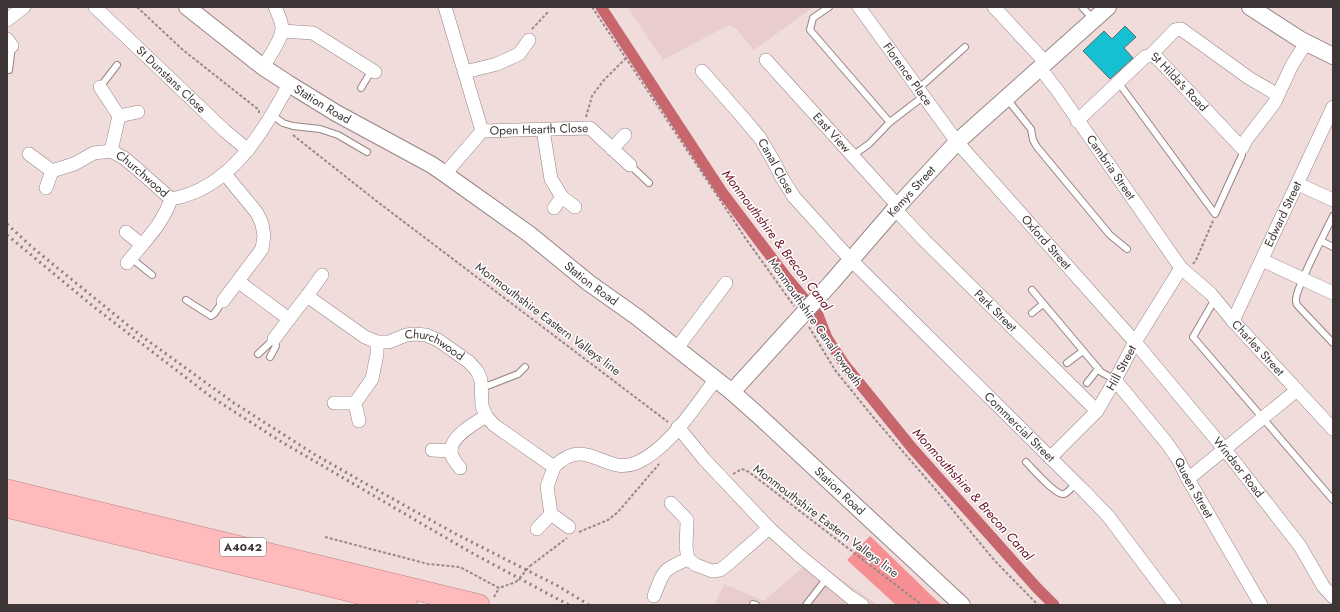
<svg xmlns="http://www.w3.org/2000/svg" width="1340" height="612" viewBox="0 0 1340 612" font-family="Jost,sans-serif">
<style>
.built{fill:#e9cdcd}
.forest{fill:#f58f93}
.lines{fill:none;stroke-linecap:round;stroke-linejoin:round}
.canal{stroke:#c7666c;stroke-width:11}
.building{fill:#14c0d1;stroke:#576a6d}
.service-casing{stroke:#978484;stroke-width:8}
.minor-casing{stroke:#978484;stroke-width:14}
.tertiary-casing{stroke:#978484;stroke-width:18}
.trunk-casing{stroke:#bb8183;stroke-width:22}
.path{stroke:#988989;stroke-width:2;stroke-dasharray:3 2;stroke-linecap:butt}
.service{stroke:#fff;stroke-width:6}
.minor{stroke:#fff;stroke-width:13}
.tertiary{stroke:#fff;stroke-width:16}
.trunk{stroke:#ffbbbc;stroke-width:21}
.rail{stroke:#8d7f7f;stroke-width:3;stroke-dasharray:2 4;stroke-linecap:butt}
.path-bridge{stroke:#988989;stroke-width:2;stroke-dasharray:3 2;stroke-linecap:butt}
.labels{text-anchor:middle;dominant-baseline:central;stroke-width:3;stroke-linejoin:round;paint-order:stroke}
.shield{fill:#fff;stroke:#787272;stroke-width:1}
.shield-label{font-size:11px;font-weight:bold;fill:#3e3636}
.street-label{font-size:12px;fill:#3e3636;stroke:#fff}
.water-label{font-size:13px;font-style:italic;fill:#6a0f20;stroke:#fff}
</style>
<rect width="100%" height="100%" fill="#f1dcdc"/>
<g class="built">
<path d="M 627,7 L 813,7 L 754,50 L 735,28 L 729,25 L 663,60 Z"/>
<path d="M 812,559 L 878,605 L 714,605 L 724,584 L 764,601 Z"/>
</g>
<path class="forest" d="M 870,536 L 934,598 L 942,605 L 896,605 L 847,560 Z"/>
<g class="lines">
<path class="canal" d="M 601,7 L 722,192 L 787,278 L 818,315 L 827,338 L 844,364 L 912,448 L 1037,588 L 1054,605"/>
</g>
<path class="building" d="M 1125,26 L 1136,37 L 1124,48 L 1133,58 L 1110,79 L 1083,51 L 1104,31 L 1112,39 Z"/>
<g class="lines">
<g class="service-casing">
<g id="service">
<path d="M 829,7 L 813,18 L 810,30 L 887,119 L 890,122 L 924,96"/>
<path d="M 1082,7 L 1093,19"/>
<path d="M 9,70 L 12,46"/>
<path d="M 1118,82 L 1215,214 L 1242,155 L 1242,148"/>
<path d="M 100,87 L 117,65"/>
<path d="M 361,88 L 372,70"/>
<path d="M 918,89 L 965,47"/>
<path d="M 1007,99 L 1031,129 L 1033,140 L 1037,147 L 1110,235 L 1127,249"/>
<path d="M 272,115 L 283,123 L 293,126 L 320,129 L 338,135 L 367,152"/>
<path d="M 852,156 L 869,144 L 890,122"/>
<path d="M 630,165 L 649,183"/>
<path d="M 1333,216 C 1327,229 1294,291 1296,301 C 1296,303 1297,305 1298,306 L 1333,343"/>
<path d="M 1321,241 L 1333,247"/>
<path d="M 131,258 L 152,275"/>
<path d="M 1032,290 L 1101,372 L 1115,380"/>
<path d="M 1215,299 L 1193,337 L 1333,500"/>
<path d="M 186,300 L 211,316 L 214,314 L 223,301"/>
<path d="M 1032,313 L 1043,304"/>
<path d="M 258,354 L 274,339"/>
<path d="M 270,357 L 276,346 L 274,339"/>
<path d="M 1067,363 L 1083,351"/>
<path d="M 1087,383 L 1098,369"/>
<path d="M 482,388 L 518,374 L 525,367"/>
<path d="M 1026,462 C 1032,468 1056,496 1064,494 C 1069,492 1073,486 1076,483"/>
<path d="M 753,604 L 756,605"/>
<path d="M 806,605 L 827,578"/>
</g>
</g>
<g class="minor-casing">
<g id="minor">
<path id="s1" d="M 95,7 L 225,131 L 248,150"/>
<path d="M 445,7 L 482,131 L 445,174"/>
<path id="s2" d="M 859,7 L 957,142 L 1135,342 L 1230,456 L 1300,546 L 1323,586 L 1333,597"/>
<path d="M 994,7 L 1046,63"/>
<path d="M 7,20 L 24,7"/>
<path d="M 282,31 L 313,33 L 375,72"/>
<path d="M 7,39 L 12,46"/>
<path d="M 1151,55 L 1175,30 L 1181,29 L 1249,78 L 1278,95 L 1292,65 L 1306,43"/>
<path id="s3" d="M 766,60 L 898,206"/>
<path d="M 263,67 C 269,57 279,44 282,31 C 283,23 278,14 275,7"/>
<path id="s4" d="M 1040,68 L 1057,90 L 1181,268 L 1211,294 L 1233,321 L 1333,429"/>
<path id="s5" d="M 702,71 L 745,120 L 760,138 L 773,160 L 782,178 L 794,197 L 851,260 L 1085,492 L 1108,516 L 1175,605"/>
<path d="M 465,72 L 497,64 L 519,54 L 529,40"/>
<path d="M 100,87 L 119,116 L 111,151"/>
<path d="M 119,116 L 138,112"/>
<path id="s6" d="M 1077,121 L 1145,57 L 1151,55 L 1157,58 L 1242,148 L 1246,140 L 1275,102 L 1278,95"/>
<path d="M 543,130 L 551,179 L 562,197 L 575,207"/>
<path id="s7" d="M 482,131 L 590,128 L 630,165"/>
<path d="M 612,149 L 625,135"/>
<path d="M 29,154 L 52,171 L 46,188"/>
<path id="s8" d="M 52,171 L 74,164 L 94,153 L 111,151 L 124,158 L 136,168 L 171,199 C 230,189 263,133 289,84"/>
<path d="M 1298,184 L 1333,200"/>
<path d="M 554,208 L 562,197"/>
<path id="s9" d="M 895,209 L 924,240 L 1097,411"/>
<path d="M 126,232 L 142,245"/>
<path d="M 1262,260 L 1333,293"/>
<path d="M 127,263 C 143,243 163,224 171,199"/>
<path id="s10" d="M 239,282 L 289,319 L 307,296 L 365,337 L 377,342 L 389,342 L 406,335 L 414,334 L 426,335 L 438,340 L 469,362 L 477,371 L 481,380 L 482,406 L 486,416 L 494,425 L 554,467 C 586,434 605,476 636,463 C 669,449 695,406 716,379"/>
<path d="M 307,296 L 322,275"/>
<path d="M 223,301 L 262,249 L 264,236 L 262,224 L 257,213 L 225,174"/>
<path id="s11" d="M 1233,321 L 1333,107"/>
<path d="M 274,339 L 289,319"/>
<path d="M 677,348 L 726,283"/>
<path id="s12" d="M 1115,380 L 1166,442 L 1178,459 L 1188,479 L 1261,605"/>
<path d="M 334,403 L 355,403 L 359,421"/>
<path d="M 355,403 L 372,379 L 377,354 L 377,342"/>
<path d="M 678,427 L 704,459 L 769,528 L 800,556 L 850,597 L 862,605"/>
<path d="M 432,450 L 451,451"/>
<path id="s13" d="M 1050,458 L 1097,411 L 1115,380 L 1135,342 L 1181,268"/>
<path d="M 554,467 L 547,487 L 551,514 L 569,527"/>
<path d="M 460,468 C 456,463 451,457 451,451 C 451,436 475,423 486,416"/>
<path d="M 1188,479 L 1297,390"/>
<path d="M 671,503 L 687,520 L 687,523 L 686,546 L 688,559 L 696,565 L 712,571 L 720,570 L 728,564 L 769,528"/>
<path d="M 537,529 L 551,514"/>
<path d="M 654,596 C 664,570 662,570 688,559"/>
</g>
</g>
<g class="tertiary-casing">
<g id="tertiary">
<path id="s14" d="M 187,7 L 263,67 L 289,84 L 336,113 L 432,165 L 445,174 L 529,234 L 589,283 L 637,317 L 732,392 L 759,416 L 962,605"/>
<path d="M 1250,7 L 1301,40 L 1333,56"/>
<path id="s15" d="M 732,392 L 832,282 L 895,209 L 957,142 L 1108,7"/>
</g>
</g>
<g class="trunk-casing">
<g id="trunk">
<path d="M 7,490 L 479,605"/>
<path d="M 7,507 L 407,605"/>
</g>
</g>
<g class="path">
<path d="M 137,7 L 183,50 L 259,110 L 259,113"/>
<path d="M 592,7 L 746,239 L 794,306"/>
<path d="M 532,29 L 548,12"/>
<path d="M 586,117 L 592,96 L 604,80 L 626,58"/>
<path d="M 293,135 L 379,203 L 668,422"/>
<path d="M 1193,264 L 1196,260 L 1213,221"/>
<path d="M 809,327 L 835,370 L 873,417 L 937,491 L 994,560 L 1038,605"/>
<path d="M 733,474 L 742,469 L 749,472 L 922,605"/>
<path d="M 579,532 L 608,520 L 618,512 L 659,464"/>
<path d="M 325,537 L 428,564 L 460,567 L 499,588 L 516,582"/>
<path d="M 530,566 L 567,538"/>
<path d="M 494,597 L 499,588"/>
</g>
<use href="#service" class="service"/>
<use href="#minor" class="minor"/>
<use href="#tertiary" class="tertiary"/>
<use href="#trunk" class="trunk"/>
<g class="rail">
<path d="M 7,224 L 33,248 L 140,335 L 234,403 L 314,454 L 368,485 L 454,533 L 558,586 L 589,605"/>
<path d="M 7,235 L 94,307 L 210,396 L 280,441 L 472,553 L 569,605"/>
</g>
<path class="path-bridge" d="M 516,582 L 530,566"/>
</g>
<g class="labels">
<rect class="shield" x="220" y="538" width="46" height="18" rx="3"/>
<g class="shield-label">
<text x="243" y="547">A4042</text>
</g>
<g class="street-label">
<text stroke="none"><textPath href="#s2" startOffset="83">Florence Place</textPath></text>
<text stroke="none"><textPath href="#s1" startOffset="105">St Dunstans Close</textPath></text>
<text stroke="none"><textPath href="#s6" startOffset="139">St Hilda's Road</textPath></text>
<text stroke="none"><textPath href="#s14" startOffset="167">Station Road</textPath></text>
<text stroke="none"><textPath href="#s7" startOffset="57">Open Hearth Close</textPath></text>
<text stroke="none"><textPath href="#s3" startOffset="98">East View</textPath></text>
<text stroke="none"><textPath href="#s5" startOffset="121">Canal Close</textPath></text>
<text stroke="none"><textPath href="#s4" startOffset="122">Cambria Street</textPath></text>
<text stroke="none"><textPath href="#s8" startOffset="102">Churchwood</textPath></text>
<text stroke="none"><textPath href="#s15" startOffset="269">Kemys Street</textPath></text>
<text stroke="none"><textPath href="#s11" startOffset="118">Edward Street</textPath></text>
<text stroke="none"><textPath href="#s2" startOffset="301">Oxford Street</textPath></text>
<text stroke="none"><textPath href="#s14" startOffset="491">Station Road</textPath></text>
<text stroke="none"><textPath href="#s9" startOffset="143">Park Street</textPath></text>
<text transform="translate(548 319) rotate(37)">Monmouthshire Eastern Valleys line</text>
<text transform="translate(815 322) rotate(55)">Monmouthshire Canal towpath</text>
<text stroke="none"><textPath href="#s4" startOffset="356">Charles Street</textPath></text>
<text stroke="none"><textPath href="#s10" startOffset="237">Churchwood</textPath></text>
<text stroke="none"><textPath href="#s13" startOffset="116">Hill Street</textPath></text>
<text stroke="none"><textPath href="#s5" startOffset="479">Commercial Street</textPath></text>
<text stroke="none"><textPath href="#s2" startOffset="597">Windsor Road</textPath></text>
<text stroke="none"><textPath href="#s12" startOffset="134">Queen Street</textPath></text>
<text stroke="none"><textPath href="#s14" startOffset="815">Station Road</textPath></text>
<text transform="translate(826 521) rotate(37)">Monmouthshire Eastern Valleys line</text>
</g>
<g class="water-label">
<text transform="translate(777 240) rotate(53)">Monmouthshire &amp; Brecon Canal</text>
<text transform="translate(973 494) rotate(48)">Monmouthshire &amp; Brecon Canal</text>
</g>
</g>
<rect width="1340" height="612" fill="none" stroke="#3e3636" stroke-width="16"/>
</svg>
